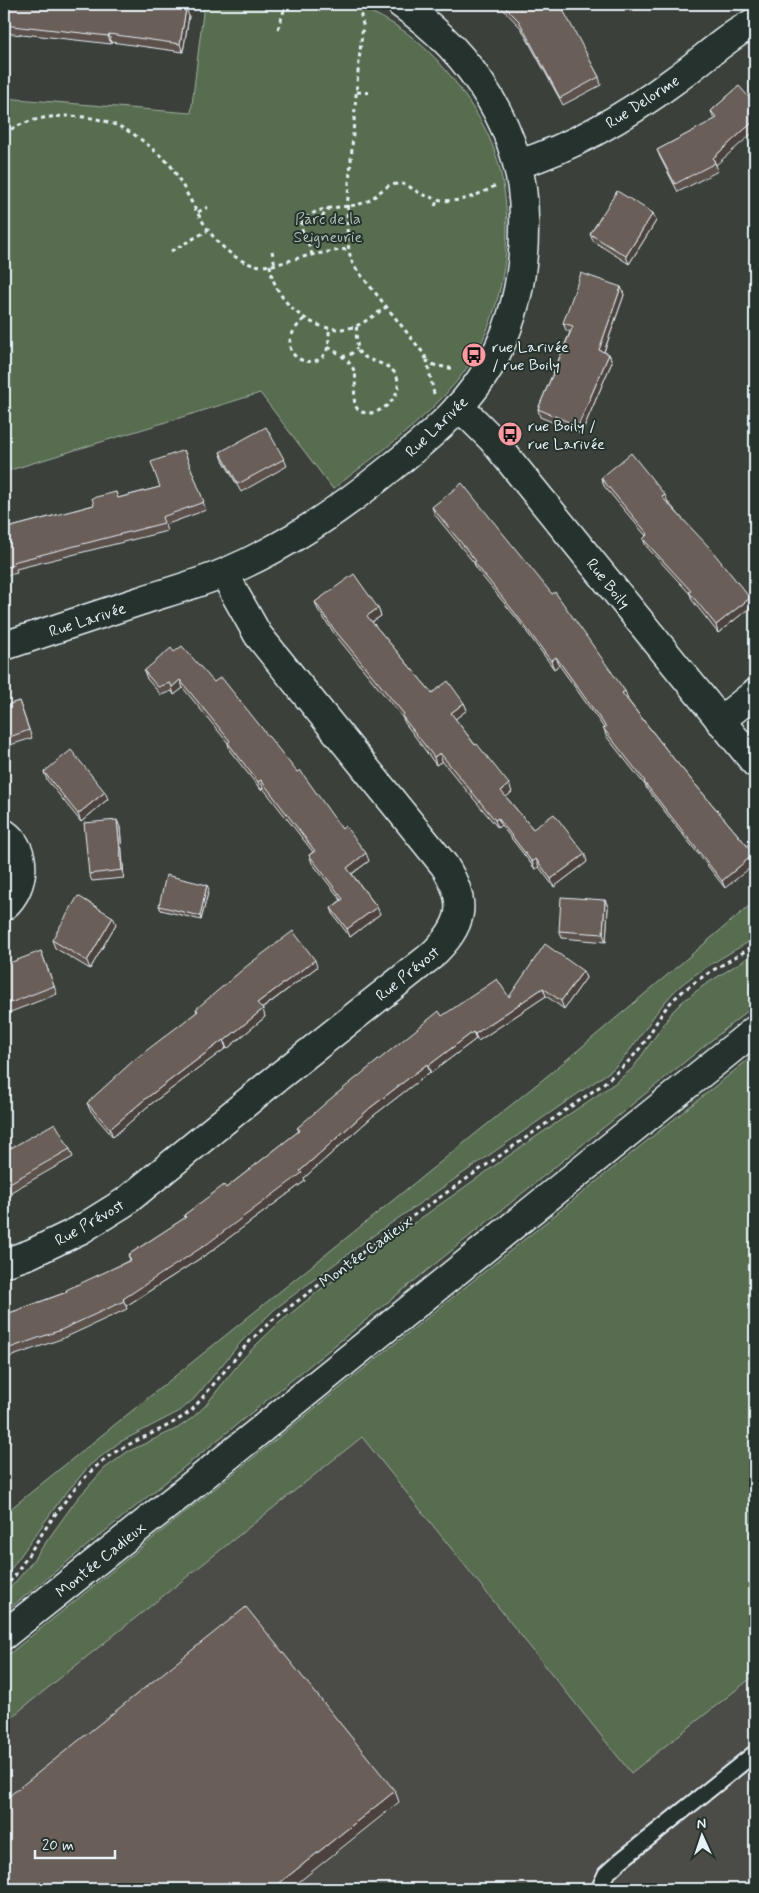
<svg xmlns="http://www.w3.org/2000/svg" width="759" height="1893" viewBox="0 0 759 1893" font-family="Mynerve,sans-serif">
  <rect width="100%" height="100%" fill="#3b403a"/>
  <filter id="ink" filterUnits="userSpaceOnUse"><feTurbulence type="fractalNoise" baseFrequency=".02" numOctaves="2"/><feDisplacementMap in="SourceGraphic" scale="10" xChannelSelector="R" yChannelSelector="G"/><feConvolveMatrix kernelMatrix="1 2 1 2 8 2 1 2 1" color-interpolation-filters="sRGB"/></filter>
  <g filter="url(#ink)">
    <!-- built -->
    <path fill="#4c4c47" d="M362,1437L631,1773L755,1675V1889H4V1723Z"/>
    <!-- green -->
    <g fill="#596d50" stroke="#a0afa4">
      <path d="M204,4C240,4 276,4 312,4C325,4 342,1 354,4C361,6 369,11 375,14C412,32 440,59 463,93C470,104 479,116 485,129C523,202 510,317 457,381C423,423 376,455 333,489L260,393L4,472V98L191,113Z"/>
      <path d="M755,901V938C731,953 690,974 672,994C649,1018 636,1048 612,1070L364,1242L275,1309L241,1342L194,1399L180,1411L120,1442L90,1465L61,1499L4,1579V1514L552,1072Z"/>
      <path d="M755,953V1005L4,1613V1595L28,1567L77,1499L104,1469L127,1452L178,1428L192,1418L205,1406L240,1362L257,1344L279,1323L321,1289L521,1147L615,1083L633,1068L673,1011L682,1002L703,986Z"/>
      <path d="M755,1054V1675L631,1773L362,1437L4,1723V1658Z"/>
    </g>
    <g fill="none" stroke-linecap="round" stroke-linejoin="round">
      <defs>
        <path id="lane" d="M599,1889L606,1874L620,1861L755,1753"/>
        <g id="street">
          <path d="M519,164C576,146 628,115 675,80C702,61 726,37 755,22"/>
          <path d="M458,408L472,419L492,439L755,763"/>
          <path d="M4,646C49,631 95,616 140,601C168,592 197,584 224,573C286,547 339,510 391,468C432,435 474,400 497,352C518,310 525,264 524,218C524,131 471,52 401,4"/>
          <path d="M720,721L755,693"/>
          <path d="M4,833C29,850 25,888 4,906"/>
          <path d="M4,1263L30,1254L80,1230L125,1202L268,1085L431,956C463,925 469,904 444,865L258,635L235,594L225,573"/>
        </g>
        <path id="secondary" d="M4,1635L180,1495L755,1030"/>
      </defs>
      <!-- lane casing -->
      <use href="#lane" stroke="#e8f1f8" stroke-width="19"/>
      <!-- street casing -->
      <use href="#street" stroke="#e8f1f8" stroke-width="31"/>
      <!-- secondary casing -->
      <use href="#secondary" stroke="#e8f1f8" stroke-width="31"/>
      <!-- path -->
      <g stroke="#e8f1f8" stroke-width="3" stroke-dasharray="4 4" stroke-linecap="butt">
        <path d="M359,6L363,25C358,66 355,107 352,148C350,177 341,242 354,266L424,354L427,361"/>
        <path d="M278,29L286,4"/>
        <path d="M357,92L371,93"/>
        <path d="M4,133C29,118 55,114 84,117C113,120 136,133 157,153C162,157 167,161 171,166C194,201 206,245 247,263C268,271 287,260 307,256C320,253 334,251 348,249"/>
        <path d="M435,206L438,199"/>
        <path d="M198,212L208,207"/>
        <path d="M322,217L328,209"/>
        <path d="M171,251L207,231"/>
        <path d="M272,251L275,265"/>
        <path d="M312,255C310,244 303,236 301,225C317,200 346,212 368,201C379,195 383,185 397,184C407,183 410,188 418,192C448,207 467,201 495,186"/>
        <path d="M270,265C271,272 272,278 275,284C287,312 321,336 353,327C365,323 376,314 386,307"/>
        <path d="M304,319C268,352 310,373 324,355C330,348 329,336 329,328"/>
        <path d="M328,347C339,353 351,361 355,373C358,385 348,407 362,412C381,419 409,391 394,372C385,361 367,363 358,351L356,333L357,325"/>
        <path d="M342,357L351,354L357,348"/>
        <path d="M434,394L427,361L434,365L454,369"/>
        <path d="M4,1588L14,1577C39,1539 69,1487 105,1459C132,1439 166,1431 192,1410L248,1343L271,1321L384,1236L599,1087C615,1074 631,1061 643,1044C653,1030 660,1013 673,1000C696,978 728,962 755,945"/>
      </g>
      <!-- lane -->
      <use href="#lane" stroke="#26332d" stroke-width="15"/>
      <!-- street -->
      <use href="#street" stroke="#26332d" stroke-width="28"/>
      <!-- secondary -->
      <use href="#secondary" stroke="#26332d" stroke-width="28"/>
    </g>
    <!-- wall -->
    <g fill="#5c514c" stroke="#e8f1f8">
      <path d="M4,4L189,16L183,52L111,42V44L32,35L31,36L4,33Z"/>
      <path d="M498,4H558L599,77L601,85L563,105L521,28Z"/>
      <path d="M650,4H673L663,10L659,4L652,8Z"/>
      <path d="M739,86L716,165L718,171L678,192L660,157L657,150L714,120L711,111Z"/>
      <path d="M656,221L629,264L593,241L590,234Z"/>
      <path d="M621,287L624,295L604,352L609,354L612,362L581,434L540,417L538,409L570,332L566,330L563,323Z"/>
      <path d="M184,450L206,510L165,525L167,531L16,569L17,573L4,576V529L94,505L116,492L118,498L160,487Z"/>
      <path d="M220,452L284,459L287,466L241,492L223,460Z"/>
      <path d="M601,478L668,502L750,598L752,606L718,633L692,600L690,594L646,546L643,539L646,536L604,486Z"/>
      <path d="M432,507L628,699H627L673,758L754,854L725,888L647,789L645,785L606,736L604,728L559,665L554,669L518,620L477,570L474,563L435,515Z"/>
      <path d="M315,602L378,608L381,616L372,622L432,693L464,703L467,710L455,719L512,792L506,797L533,829L587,862L554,887L539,867L535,869L501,825L498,828L442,761L436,765L405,723L402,717L336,636L318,610Z"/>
      <path d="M174,652L342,829L369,861L352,874L377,907L380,914L350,937L334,916L331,908L341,900L312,863L309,855L313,852L263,788L261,790L230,751L228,743L183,688L174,695L172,691L161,695L147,679L144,671Z"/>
      <path d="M19,701L32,738L4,747V706Z"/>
      <path d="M44,772L108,799L81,822L47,780Z"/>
      <path d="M120,827L124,878L92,881L89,874Z"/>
      <path d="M209,889L201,920L161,910L159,906Z"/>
      <path d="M605,900L608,907L606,942L562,938L559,931Z"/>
      <path d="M116,924L90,969L55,948L52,940Z"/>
      <path d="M41,951L57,994L8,1013L4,1003Z"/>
      <path d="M317,967L262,1009L265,1017L227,1049L226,1048L147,1107L113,1137L90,1110L87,1103L197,1012L196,1009Z"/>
      <path d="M583,971L586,978L564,1009L546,996L478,1041L476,1039L431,1073L430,1072L373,1116L304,1178L305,1181L210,1252L126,1306L127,1309L64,1338L4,1359V1315L67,1292L130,1260L128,1255L185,1218L184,1215L226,1188L299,1131L297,1128L442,1016L509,997Z"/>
      <path d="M70,1149L73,1157L11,1192L12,1195L4,1198V1150Z"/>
      <path d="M4,1371L7,1379L4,1380Z"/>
    </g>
    <!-- shaded-wall -->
    <g fill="#4b423e" stroke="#e8f1f8">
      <path d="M186,9L189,16L183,52L180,44Z"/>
      <path d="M109,34L111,42V44L108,36Z"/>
      <path d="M755,120V131L716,165L713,158Z"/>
      <path d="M653,213L656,221L629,264L626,256Z"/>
      <path d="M621,287L624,295L602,357L599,350Z"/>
      <path d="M609,354L612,362L581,434L578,426Z"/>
      <path d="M665,495L668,502L665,505L662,497Z"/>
      <path d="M750,598L752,606L718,633L716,625Z"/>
      <path d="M378,608L381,616L370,623L367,616Z"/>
      <path d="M556,657L559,665L554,669L551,661Z"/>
      <path d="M180,680L183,688L174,695L172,687Z"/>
      <path d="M625,691L628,699L625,701L622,693Z"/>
      <path d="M464,703L467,710L454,720L451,713Z"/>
      <path d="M440,753L442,761L436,765L434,757Z"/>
      <path d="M261,780L263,788L261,790L258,782Z"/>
      <path d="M509,784L512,792L504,799L501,791Z"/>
      <path d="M105,792L108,799L81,822L78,814Z"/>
      <path d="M498,818L501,825L498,828L495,820Z"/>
      <path d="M117,820L120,827L124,878L122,870Z"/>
      <path d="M366,853L369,861L350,875L347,868Z"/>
      <path d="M585,854L587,862L554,887L551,879Z"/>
      <path d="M754,854L755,864L725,888L722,881Z"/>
      <path d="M536,859L539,867L535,869L532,862Z"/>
      <path d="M207,885L209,889L201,920L200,916Z"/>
      <path d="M605,900L608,907L606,942L603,934Z"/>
      <path d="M377,907L380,914L350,937L347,929Z"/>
      <path d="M113,917L116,924L90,969L87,961Z"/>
      <path d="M315,960L317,967L260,1010L257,1003Z"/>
      <path d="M583,971L586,978L564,1009L561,1001Z"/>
      <path d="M543,988L546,996L478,1041L475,1034Z"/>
      <path d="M263,1009L265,1017L227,1049L224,1041Z"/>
      <path d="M473,1032L476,1039L431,1073L428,1066Z"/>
      <path d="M223,1040L226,1048L147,1107L113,1137L110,1129L144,1100Z"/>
      <path d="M427,1064L430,1072L373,1116L304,1178L305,1181L210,1252L126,1306L123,1299L300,1171L370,1108Z"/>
      <path d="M395,1791L399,1802L290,1889H272Z"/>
    </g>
    <!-- building -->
    <g fill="#6b5e58" stroke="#e8f1f8">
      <path d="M4,4H154L186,9L180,44L109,34L108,36L29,27V28L4,25Z"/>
      <path d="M502,4H558L561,6L599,77L560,98L519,21Z"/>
      <path d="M739,86L755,104V120L713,158L715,163L675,184L657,150L717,118L711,111Z"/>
      <path d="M617,191L653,213L626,256L590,234Z"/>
      <path d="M581,273L621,287L599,350L609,354L578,426L538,409L573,326L563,323Z"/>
      <path d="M266,427L284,459L238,484L220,452Z"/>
      <path d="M184,450L204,502L162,517L164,523L13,562L14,565L4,568V529L94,505L92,498L116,492L118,498L160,487L151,462Z"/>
      <path d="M631,453L665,495L662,497L709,547L750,598L716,625L689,592L691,591L643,539L648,534L601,478Z"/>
      <path d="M462,483L552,594L555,592L625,691L622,693L673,758L754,854L722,881L644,782L645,781L603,728L606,727L556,657L551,661L515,613L474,562L476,561L432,507Z"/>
      <path d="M354,574L378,608L367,616L432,693L448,681L464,703L451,713L475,745L477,744L509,784L501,791L533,829L554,814L585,854L551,879L536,859L532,862L498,818L495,820L440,753L434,757L402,716L404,714L333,628L315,602Z"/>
      <path d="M182,646L214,682L221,677L297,772L300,770L342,829L345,826L366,853L347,868L377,907L347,929L331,908L343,899L309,855L315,851L261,780L258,782L228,743L230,741L180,680L172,687L170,683L158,687L144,671L171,648L174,652Z"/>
      <path d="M19,701L29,730L4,739V706Z"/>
      <path d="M71,750L105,792L78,814L44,772Z"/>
      <path d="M117,820L122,870L89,874L84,823Z"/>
      <path d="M166,875L207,885L200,916L159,906Z"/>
      <path d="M78,896L113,917L87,961L52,940Z"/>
      <path d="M561,897L605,900L603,934L559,931Z"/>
      <path d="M293,931L315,960L257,1003L263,1009L224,1041L223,1040L144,1100L110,1129L87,1103L134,1060L198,1011L196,1009L248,965Z"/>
      <path d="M545,944L583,971L561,1001L543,988L475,1034L473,1032L428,1066L427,1064L370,1108L300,1171L302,1173L207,1244L123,1299L124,1301L61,1330L4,1350V1315L67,1292L66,1290L131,1260L128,1255L186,1217L184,1215L224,1185L226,1188L300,1130L297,1128L329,1100L439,1011L442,1016L497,979L509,997Z"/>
      <path d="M41,951L54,986L5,1005L4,1002V965Z"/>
      <path d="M55,1123L70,1149L8,1184L9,1187L4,1189V1150L11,1148Z"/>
      <path d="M246,1607L395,1791L272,1889H4V1800Z"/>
    </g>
  </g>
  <!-- icons -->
  <defs>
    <symbol id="bus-disc" viewBox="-11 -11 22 22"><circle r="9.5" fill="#ff9aa2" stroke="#26332d"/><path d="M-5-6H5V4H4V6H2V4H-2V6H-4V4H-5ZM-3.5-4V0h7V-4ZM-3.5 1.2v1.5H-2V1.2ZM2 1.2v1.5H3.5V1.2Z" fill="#111"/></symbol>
  </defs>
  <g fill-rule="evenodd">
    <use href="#bus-disc" x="460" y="341" width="28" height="28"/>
    <use href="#bus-disc" x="496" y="420" width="28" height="28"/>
  </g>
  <g text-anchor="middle" stroke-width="4" stroke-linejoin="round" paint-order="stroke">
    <!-- street labels -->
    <g font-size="16" fill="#e8f1f8" stroke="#26332d">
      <text transform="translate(642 101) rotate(-33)" y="6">Rue Delorme</text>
      <text transform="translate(436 426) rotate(-44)" y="6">Rue Larivée</text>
      <text transform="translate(609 583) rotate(51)" y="6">Rue Boily</text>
      <text transform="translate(87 619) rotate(-18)" y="6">Rue Larivée</text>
      <text transform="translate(407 973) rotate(-39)" y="6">Rue Prévost</text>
      <text transform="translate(89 1222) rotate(-30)" y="6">Rue Prévost</text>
      <text transform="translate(365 1251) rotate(-36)" y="6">Montée Cadieux</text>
      <text transform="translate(100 1559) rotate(-39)" y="6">Montée Cadieux</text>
    </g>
    <!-- park labels -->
    <g font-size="16" fill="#afbcb5" stroke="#26332d">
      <text x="328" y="224">Parc de la<tspan x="328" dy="18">Seigneurie</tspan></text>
    </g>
    <!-- poi labels -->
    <g font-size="16" fill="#e8f1f8" stroke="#26332d" text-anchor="start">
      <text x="492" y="352">rue Larivée<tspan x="492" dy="18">/ rue Boily</tspan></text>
      <text x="528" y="431">rue Boily /<tspan x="528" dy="18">rue Larivée</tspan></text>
    </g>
  </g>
  <!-- margin -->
  <rect width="759" height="1893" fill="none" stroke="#26332d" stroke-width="20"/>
  <rect x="10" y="10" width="739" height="1873" fill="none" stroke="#e8f1f8" stroke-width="2" filter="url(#ink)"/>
  <!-- north arrow -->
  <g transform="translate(702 1836) rotate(357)" stroke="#26332d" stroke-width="4" paint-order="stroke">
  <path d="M0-4L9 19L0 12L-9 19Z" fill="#e8f1f8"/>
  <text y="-8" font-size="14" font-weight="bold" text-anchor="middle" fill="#e8f1f8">N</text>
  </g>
  <!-- scale -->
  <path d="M35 1850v8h80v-8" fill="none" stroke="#e8f1f8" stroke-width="2.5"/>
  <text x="42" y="1850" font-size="15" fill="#e8f1f8" stroke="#26332d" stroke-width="4" paint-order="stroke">20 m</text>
</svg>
